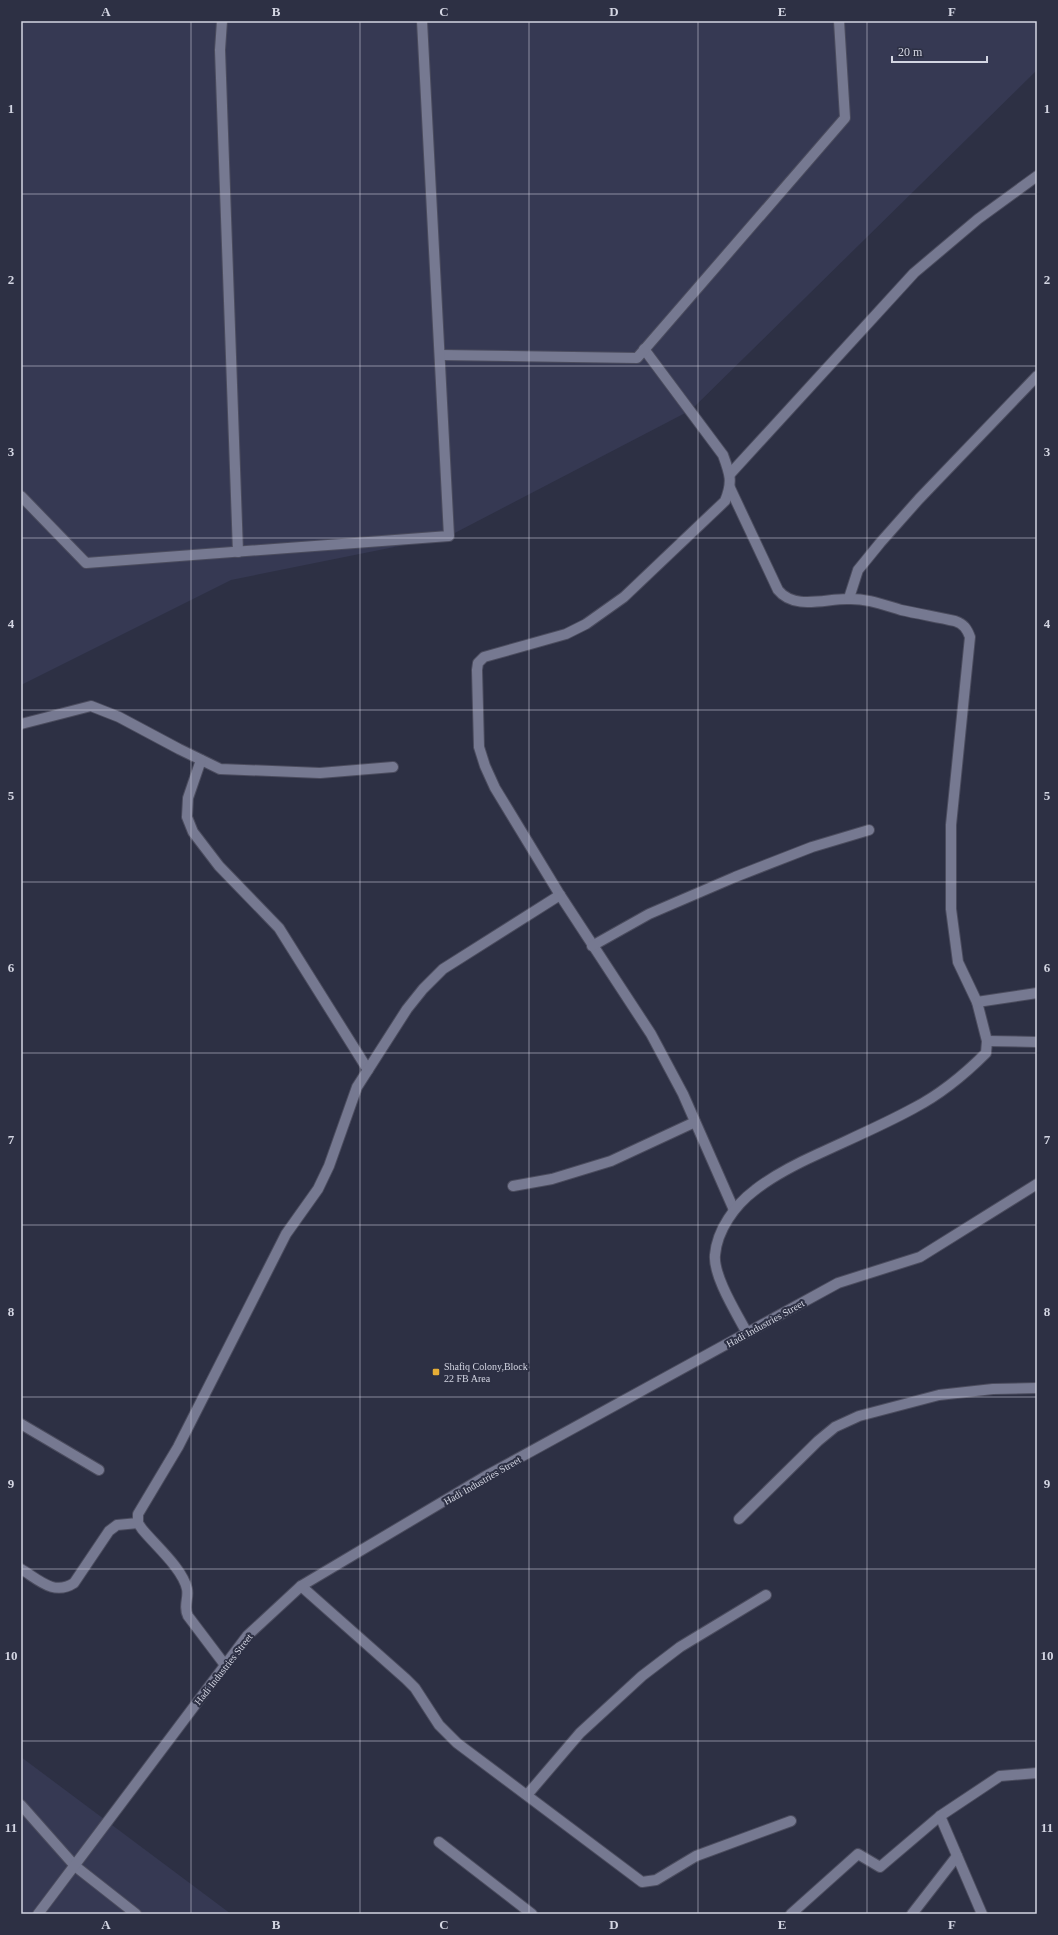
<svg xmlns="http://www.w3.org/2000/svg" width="1058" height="1935" viewBox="0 0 1058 1935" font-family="'Times New Roman',serif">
  <rect width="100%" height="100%" fill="#2d3044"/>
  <!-- built -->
  <g fill="#363953">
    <path d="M21,21H1037V70L691,410L449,536L231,580L21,685Z"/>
    <path d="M21,1757L231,1914H21Z"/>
  </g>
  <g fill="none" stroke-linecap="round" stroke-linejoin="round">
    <defs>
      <g id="street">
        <path d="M222,21L220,50L238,552"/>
        <path d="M644,349L723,455C730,474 733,482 725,501L624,597L586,624L566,634L484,657L478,663L477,670L479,747L485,766L495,788L560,895L651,1034L683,1094L734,1210"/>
        <path d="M440,355L637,358L845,118L839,21"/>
        <path d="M730,474L914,273L978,219L1037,176"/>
        <path d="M730,488L778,590C794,610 824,599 847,599C866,598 884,605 901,610C919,614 937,617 955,621C964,624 967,629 970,637L951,825V909L958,962L977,1002L987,1041L986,1053C965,1074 941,1094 914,1108C883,1125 850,1139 818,1154C796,1164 774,1175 755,1190C735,1205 717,1230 715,1255C713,1276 737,1314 747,1333"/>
        <path d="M21,496L86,563L449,536L422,21"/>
        <path d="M849,598L858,570L880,543L919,499L1037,376"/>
        <path d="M21,724L91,706L119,717L179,749L220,769L320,773L393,767"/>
        <path d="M201,760L188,798L187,817L193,832L219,866L279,928L368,1070"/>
        <path d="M592,946L649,914L735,877L812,847L869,830"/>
        <path d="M977,1002L1037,993"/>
        <path d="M987,1041L1037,1042"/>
        <path d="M513,1186L552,1179L611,1161L695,1122"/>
        <path d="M21,1424L99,1470"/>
        <path d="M739,1519L818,1441L835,1427L859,1416L939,1395L993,1389L1037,1388"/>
        <path d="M21,1569C39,1580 54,1596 74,1583L109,1531L117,1525L138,1523"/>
        <path d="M301,1586L406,1679L415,1688L439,1725L457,1743L642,1882L656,1880L696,1856L791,1821"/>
        <path d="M225,1665L188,1616C183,1607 189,1598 187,1589C183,1569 155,1545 142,1529L138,1523V1514L178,1447L286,1234L318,1189L329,1166L357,1087L407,1009L423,989L443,969L560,895"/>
        <path d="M527,1795L580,1733L642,1676L680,1647L766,1595"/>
        <path d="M21,1805L75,1866L136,1914"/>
        <path d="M940,1816L982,1914"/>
        <path d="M439,1842L532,1914"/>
        <path d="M38,1914L247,1636L301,1586L486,1476L838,1283L920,1257L1037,1184"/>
        <path d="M791,1914L858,1854L880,1867L940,1816L1000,1776L1037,1773"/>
        <path d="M912,1914L957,1856"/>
      </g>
    </defs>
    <!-- street casing -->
    <use href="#street" stroke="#4b4c5e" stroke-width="12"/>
    <!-- street -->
    <use href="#street" stroke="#767991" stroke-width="10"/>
  </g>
  <!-- grid -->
  <path fill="none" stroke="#d3d5e2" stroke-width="1" stroke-opacity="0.55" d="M191,21V1914M360,21V1914M529,21V1914M698,21V1914M867,21V1914M21,194H1037M21,366H1037M21,538H1037M21,710H1037M21,882H1037M21,1053H1037M21,1225H1037M21,1397H1037M21,1569H1037M21,1741H1037"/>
  <!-- markers -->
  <rect fill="#e6ad36" stroke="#2d3044" stroke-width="1.5" x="432" y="1368" width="8" height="8" rx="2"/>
  <g text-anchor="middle" stroke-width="4" stroke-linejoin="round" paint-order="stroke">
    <!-- street labels -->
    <g font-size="10" fill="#d3d5e2" stroke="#2d3044">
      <text transform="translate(765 1323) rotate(-29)" y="4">Hadi Industries Street</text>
      <text transform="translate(482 1480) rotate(-30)" y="4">Hadi Industries Street</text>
      <text transform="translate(223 1669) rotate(-52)" y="4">Hadi Industries Street</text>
    </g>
    <!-- poi labels -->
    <g font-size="10" fill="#d3d5e2" stroke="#2d3044" text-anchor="start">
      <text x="444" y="1370">Shafiq Colony,Block<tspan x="444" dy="12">22 FB Area</tspan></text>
    </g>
  </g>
  <!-- border -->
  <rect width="1058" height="1935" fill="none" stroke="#2d3044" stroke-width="44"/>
  <!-- scale -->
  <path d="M892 56v6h95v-6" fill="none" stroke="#d3d5e2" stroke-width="2"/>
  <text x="898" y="56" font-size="12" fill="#d3d5e2" stroke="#2d3044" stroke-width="3" paint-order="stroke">20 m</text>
  <rect x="22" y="22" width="1014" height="1891" fill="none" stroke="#d3d5e2" stroke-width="1.5"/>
  <g font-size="13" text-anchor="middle" font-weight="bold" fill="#d3d5e2">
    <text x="106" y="16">A</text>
    <text x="276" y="16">B</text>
    <text x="444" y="16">C</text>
    <text x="614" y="16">D</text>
    <text x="782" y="16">E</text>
    <text x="952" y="16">F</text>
    <text x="11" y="113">1</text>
    <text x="1047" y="113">1</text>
    <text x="11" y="284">2</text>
    <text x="1047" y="284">2</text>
    <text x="11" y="456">3</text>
    <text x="1047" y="456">3</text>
    <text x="11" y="628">4</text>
    <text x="1047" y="628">4</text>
    <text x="11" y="800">5</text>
    <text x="1047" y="800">5</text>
    <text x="11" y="972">6</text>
    <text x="1047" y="972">6</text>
    <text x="11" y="1144">7</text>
    <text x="1047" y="1144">7</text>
    <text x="11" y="1316">8</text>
    <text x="1047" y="1316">8</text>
    <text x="11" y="1488">9</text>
    <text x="1047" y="1488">9</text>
    <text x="11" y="1660">10</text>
    <text x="1047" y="1660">10</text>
    <text x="11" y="1832">11</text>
    <text x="1047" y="1832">11</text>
    <text x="106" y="1929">A</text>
    <text x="276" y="1929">B</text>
    <text x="444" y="1929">C</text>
    <text x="614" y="1929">D</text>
    <text x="782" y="1929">E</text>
    <text x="952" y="1929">F</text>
  </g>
</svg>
